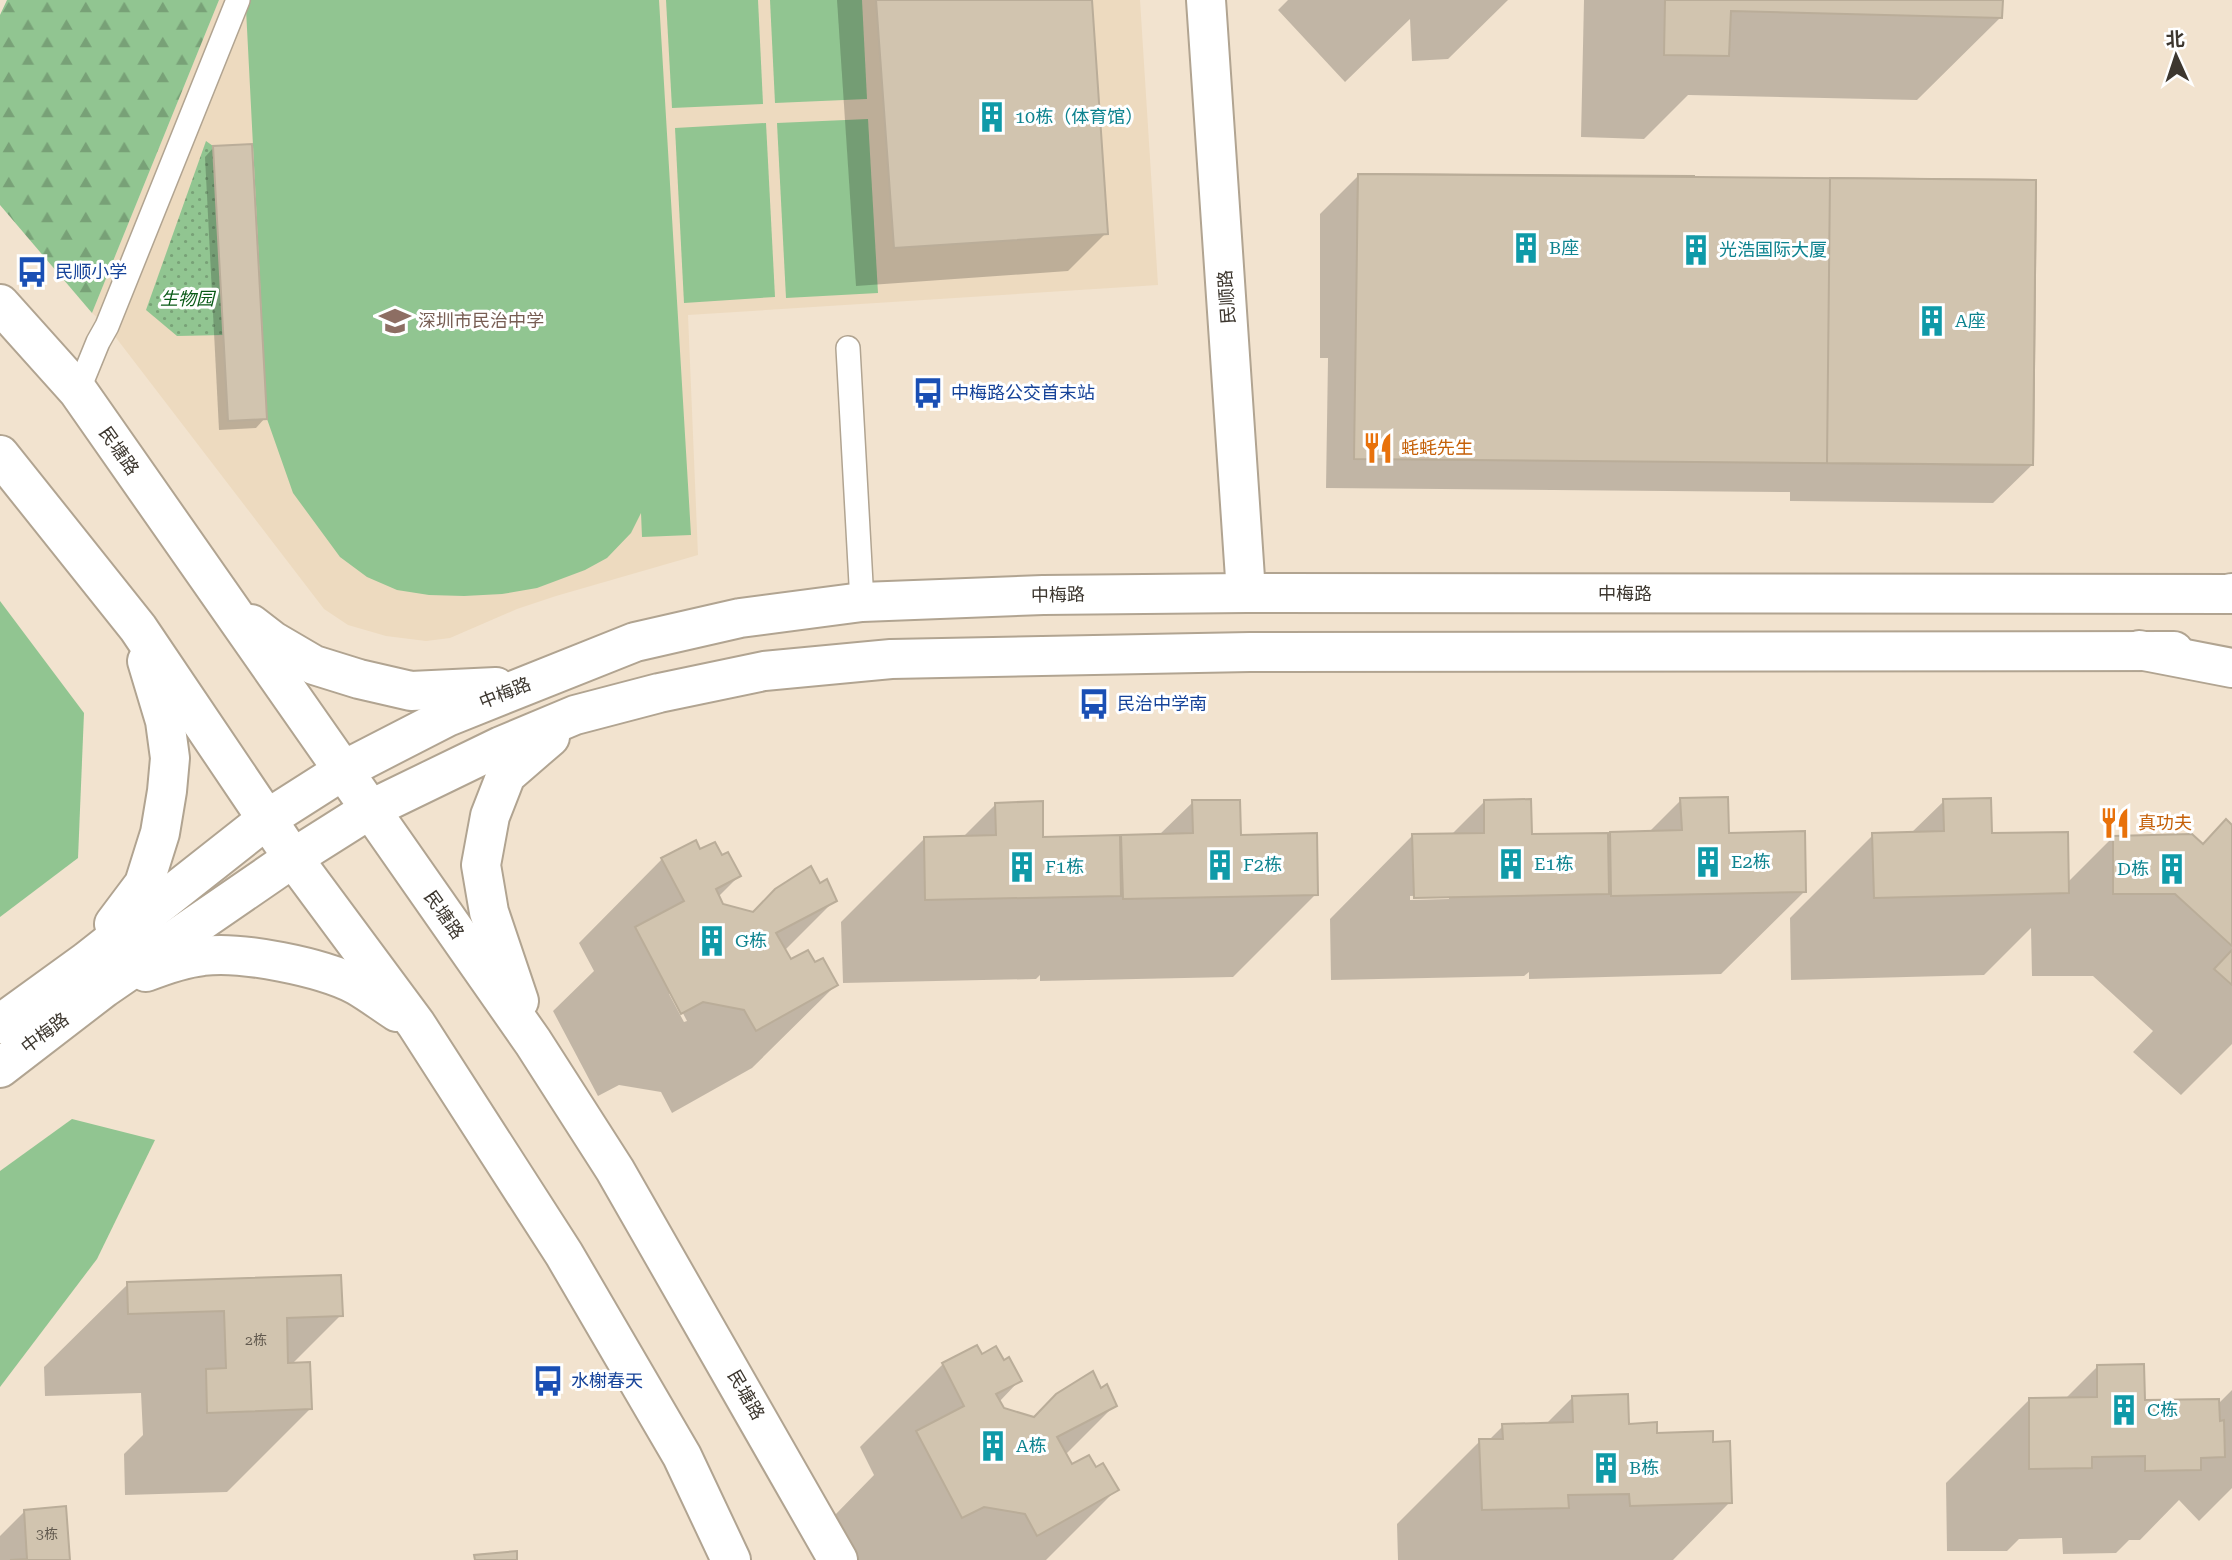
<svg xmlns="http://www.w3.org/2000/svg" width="2232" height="1560" viewBox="0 0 2232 1560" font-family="'Roboto Serif','Noto Sans SC',serif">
  <defs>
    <pattern id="forest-firs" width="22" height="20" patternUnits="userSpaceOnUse" patternTransform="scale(1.75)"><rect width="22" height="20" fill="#91c591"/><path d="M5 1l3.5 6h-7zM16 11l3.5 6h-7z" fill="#78a177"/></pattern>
    <pattern id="garden-dots" width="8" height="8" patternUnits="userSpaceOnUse" patternTransform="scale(1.75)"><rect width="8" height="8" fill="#91c591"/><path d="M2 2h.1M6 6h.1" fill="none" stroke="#78a177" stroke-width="1.8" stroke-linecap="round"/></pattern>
  </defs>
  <rect width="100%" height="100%" fill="#f2e3cf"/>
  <!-- built -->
  <path fill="#eddabf" d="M219,0H1140L1158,285L688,315L698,555L556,596L517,609L450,638L426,641L386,636L348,625L324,609L107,326L92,313Z"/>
  <!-- green -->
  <g fill="#91c591">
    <path d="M248,0H659L691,535L642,537L641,513L631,533L607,558L585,570L537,588L502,594L464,596L429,595L397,590L367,577L340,557L293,493L267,419L246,9Z"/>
    <path d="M666,0H758L763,104L672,108Z"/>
    <path d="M770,0H862L867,99L775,103Z"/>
    <path d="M868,119L878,293L786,298L777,123Z"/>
    <path d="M766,123L775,297L684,303L675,128Z"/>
    <path d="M0,601L84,713L78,858L0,917Z"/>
    <path d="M72,1119L155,1140L97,1259L0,1387V1171Z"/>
  </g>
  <!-- forest -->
  <path fill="url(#forest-firs)" d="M7,0H219L92,313L0,205V15Z"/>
  <!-- garden -->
  <path fill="url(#garden-dots)" d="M206,141L213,146L224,335L177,336L146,310Z"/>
  <!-- shadow -->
  <g fill="#0003" fill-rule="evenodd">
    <path d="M837,0H1091L1106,233L1068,271L856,286Z"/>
    <path d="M1288,0H1508L1448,59L1412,61L1410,19L1345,82L1278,10Z"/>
    <path d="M1584,0H2001V17L1917,100L1688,95L1644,139L1581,137Z"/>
    <path d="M214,147L265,418L256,428L219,430L205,157Z"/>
    <path d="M1358,176L2032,465L1993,503L1790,501V492L1326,488L1328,358H1320V214Z"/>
    <path d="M1681,800L1805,891L1721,974L1529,979V972L1524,976L1331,980L1330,919L1413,835H1451L1484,802L1530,836L1606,838L1611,834L1648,833ZM1449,895V899L1410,900V896Z"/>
    <path d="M1944,801L1990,835L2067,883L2113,837L2202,846L2232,827V1044L2181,1095L2133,1052L2153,1031L2093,976H2032L2031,928L1984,975L1791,980L1790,918L1873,835L1910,834Z"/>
    <path d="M1193,802L1316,894L1233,977L1040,981V975L1036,979L843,983L841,922L925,838H962L996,804L1042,838L1118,841L1122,836L1159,835Z"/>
    <path d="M700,852L721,858L739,876L718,897L722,905L753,914L819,885L834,901L784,951L790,961L815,964L836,985L752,1068L672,1113L661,1092L619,1085L598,1096L553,1011L594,971L579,943L662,859ZM672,992L687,1021L684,1022L669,994Z"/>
    <path d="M128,1284L341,1315L291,1365L310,1409L227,1492L125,1495L124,1454L143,1435L141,1393L45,1396L44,1367Z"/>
    <path d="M981,1356L1019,1381L999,1402L1003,1409L1034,1419L1100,1390L1115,1405L1065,1455L1071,1466L1116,1490L1046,1560H857L834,1516L874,1475L860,1447L943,1364Z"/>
    <path d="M2098,1366L2143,1402L2218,1404L2232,1390V1488L2199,1521L2179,1500L2140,1540H2129L2116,1553L2063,1554L2062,1538L2019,1539L2007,1551H1947L1946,1483L2029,1400L2065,1399Z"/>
    <path d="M1573,1397L1627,1426L1655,1435L1711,1444L1730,1502L1673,1560H1398L1397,1524L1480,1441H1488L1503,1426L1545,1425Z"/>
    <path d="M24,1512L69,1560H0V1536Z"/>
  </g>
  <!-- building -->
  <g fill="#d1c4af" stroke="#baad99" stroke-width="2">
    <path d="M876,0H1092L1108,234L894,248Z"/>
    <path d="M1665,0H2003L2002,18L1731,11L1729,56L1664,55Z"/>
    <path d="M252,144L267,419L228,421L213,146Z"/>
    <path d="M1358,174L1694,176V322L1357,320Z"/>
    <path d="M1358,174L2036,180L2033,465L1354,459Z"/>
    <path d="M1830,178L2036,180L2033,465L1827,463Z"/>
    <path d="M1728,797L1729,833L1805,831L1806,892L1611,896L1610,832L1682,830L1680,798Z"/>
    <path d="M1991,798L1992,833L2068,832L2069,893L1874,898L1872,833L1944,831L1943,799Z"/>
    <path d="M1531,799L1532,834L1608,833L1609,894L1414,898L1412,834L1484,833V800Z"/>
    <path d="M1192,800H1240L1241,835L1317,833L1318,895L1123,899L1121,835L1193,833Z"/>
    <path d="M1043,801V837L1120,835L1121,896L925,900L924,837L996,835L995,803Z"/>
    <path d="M2226,819L2232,825V946L2175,894H2113V836L2192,834L2203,844Z"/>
    <path d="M696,840L700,849L715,842L722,855L728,852L741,876L716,889L723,904L753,912L775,889L811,866L820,883L827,879L837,901L776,933L791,959L808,950L815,962L823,958L838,985L756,1031L744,1010L703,1002L681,1014L635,927L684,901L661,858Z"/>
    <path d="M2232,950V985L2214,969Z"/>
    <path d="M341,1275L343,1316L287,1318L288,1363L310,1362L312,1409L207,1413L206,1369L226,1368L224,1311L128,1314L127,1282Z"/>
    <path d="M977,1345L982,1354L996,1346L1004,1360L1009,1357L1022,1381L996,1394L1004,1408L1034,1417L1056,1394L1093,1371L1101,1388L1107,1384L1117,1406L1057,1437L1072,1464L1089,1455L1096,1467L1103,1463L1119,1490L1037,1536L1025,1514L984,1507L962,1518L916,1431L964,1406L942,1363Z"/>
    <path d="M2144,1364L2145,1400L2219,1399L2220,1421L2224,1420L2225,1457L2201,1458V1470L2145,1471V1456L2092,1457V1468L2029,1469V1398L2097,1397V1365Z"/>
    <path d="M1628,1394L1629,1424L1657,1422V1433L1713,1431V1442L1730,1441L1732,1503L1630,1506L1629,1494L1568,1495L1569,1508L1482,1510L1479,1439H1503L1502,1424L1573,1422L1572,1396Z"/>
    <path d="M66,1506L70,1560H10L27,1559L24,1510Z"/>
    <path d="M517,1551V1560H475L474,1555Z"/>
  </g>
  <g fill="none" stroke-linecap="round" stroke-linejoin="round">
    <defs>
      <g id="service">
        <path d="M848,348L862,602"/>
        <path d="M78,391L98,342L107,326L238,0"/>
      </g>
      <path id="tertiary" d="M1206,0L1246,593"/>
      <g id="secondary">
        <path d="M0,304L78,391L533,1042L615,1170L838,1560"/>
        <path d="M0,455L138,628L293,858L416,1024L564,1254L682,1456L731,1560"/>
        <path d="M251,624L273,641L314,665L359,679L411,691L496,687"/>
        <path d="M114,924L144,884L160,833L167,791L170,758L165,721L147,661"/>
        <path d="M146,972C164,965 183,958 203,956C242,951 321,967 356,985C370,993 383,1003 397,1012"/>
        <path d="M519,1001L489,912L481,865L490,816L506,775L550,737"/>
        <path d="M0,1024L87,961L267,819L344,770L447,717L635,642L740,618L862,602L1043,595L1246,593L2232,594"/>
        <path d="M0,1068L104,988L293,858L369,810L501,746L575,715L659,693L764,671L891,659L1250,652L2174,651"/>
      </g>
      <g id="primary">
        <path d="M2227,594L2232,593"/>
        <path d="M2139,650L2232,668"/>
      </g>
    </defs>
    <!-- service casing -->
    <use href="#service" stroke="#b1a491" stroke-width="26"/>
    <!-- tertiary casing -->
    <use href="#tertiary" stroke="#b1a491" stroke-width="42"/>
    <!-- secondary casing -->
    <use href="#secondary" stroke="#b1a491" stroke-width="42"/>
    <!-- primary casing -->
    <use href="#primary" stroke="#b1a491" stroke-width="42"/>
    <!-- service -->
    <use href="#service" stroke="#fff" stroke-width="23"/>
    <!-- tertiary -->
    <use href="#tertiary" stroke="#fff" stroke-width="38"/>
    <!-- secondary -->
    <use href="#secondary" stroke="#fff" stroke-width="38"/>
    <!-- primary -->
    <use href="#primary" stroke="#fff" stroke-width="38"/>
  </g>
  <!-- icons -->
  <defs>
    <symbol id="building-bare" viewBox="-9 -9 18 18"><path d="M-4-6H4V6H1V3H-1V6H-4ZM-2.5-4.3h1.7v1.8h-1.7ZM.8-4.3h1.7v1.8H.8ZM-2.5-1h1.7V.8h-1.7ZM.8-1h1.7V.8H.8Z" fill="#0f9aa8" stroke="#fff" stroke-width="2.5" paint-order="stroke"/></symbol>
    <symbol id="bus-bare" viewBox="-9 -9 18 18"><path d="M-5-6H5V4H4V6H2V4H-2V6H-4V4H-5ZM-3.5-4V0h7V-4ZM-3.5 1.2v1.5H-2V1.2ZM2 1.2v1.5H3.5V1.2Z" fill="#1a4fb4" stroke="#fff" stroke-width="2.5" paint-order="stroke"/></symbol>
    <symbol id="school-bare" viewBox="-9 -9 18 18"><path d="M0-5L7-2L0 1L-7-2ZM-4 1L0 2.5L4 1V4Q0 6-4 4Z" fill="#8d6e63" stroke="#fff" stroke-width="2.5" paint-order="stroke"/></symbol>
    <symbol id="restaurant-bare" viewBox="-9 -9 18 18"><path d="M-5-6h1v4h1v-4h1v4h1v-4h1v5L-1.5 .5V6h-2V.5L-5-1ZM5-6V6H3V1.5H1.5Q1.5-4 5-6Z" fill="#e8710a" stroke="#fff" stroke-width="2.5" paint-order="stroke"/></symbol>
  </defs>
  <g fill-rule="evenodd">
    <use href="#building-bare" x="970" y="95" width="44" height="44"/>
    <use href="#building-bare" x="1504" y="226" width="44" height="44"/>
    <use href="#building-bare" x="1674" y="228" width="44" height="44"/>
    <use href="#bus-bare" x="10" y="250" width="44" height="44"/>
    <use href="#school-bare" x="373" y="299" width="44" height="44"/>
    <use href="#building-bare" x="1910" y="299" width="44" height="44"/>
    <use href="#bus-bare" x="906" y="371" width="44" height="44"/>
    <use href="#restaurant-bare" x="1356" y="426" width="44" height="44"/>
    <use href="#bus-bare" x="1072" y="682" width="44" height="44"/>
    <use href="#restaurant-bare" x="2093" y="801" width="44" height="44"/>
    <use href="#building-bare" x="1686" y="840" width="44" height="44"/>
    <use href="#building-bare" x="1489" y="842" width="44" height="44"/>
    <use href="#building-bare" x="1198" y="843" width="44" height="44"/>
    <use href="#building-bare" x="1000" y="845" width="44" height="44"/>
    <use href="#building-bare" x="2150" y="847" width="44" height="44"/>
    <use href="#building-bare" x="690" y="919" width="44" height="44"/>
    <use href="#bus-bare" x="526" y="1359" width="44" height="44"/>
    <use href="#building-bare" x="2102" y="1388" width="44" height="44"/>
    <use href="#building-bare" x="971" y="1424" width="44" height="44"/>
    <use href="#building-bare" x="1584" y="1446" width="44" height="44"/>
  </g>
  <g text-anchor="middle" stroke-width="6" stroke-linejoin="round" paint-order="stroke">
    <!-- number labels -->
    <g font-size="14" fill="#625a4f">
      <text x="256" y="1345">2栋</text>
      <text x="47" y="1539">3栋</text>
    </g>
    <!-- culture labels -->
    <g font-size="18" fill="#0d838f" stroke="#fff" text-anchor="start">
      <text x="1015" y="123">10栋（体育馆）</text>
      <text x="1549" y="254">B座</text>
      <text x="1719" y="256">光浩国际大厦</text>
      <text x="1955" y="327">A座</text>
      <text x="1731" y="868">E2栋</text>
      <text x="1534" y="870">E1栋</text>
      <text x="1243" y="871">F2栋</text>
      <text x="1045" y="873">F1栋</text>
      <text x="2149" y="875" text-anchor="end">D栋</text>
      <text x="735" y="947">G栋</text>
      <text x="2147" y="1416">C栋</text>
      <text x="1016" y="1452">A栋</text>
      <text x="1629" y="1474">B栋</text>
    </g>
    <!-- transit labels -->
    <g font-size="18" fill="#164399" stroke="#fff" text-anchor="start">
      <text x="55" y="278">民顺小学</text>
      <text x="951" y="399">中梅路公交首末站</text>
      <text x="1117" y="710">民治中学南</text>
      <text x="571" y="1387">水榭春天</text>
    </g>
    <!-- street labels -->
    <g font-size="18" fill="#3d372f" stroke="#fff">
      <text transform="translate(1227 297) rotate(-94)" y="6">民顺路</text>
      <text transform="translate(119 451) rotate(55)" y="6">民塘路</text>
      <text x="1625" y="600">中梅路</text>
      <text transform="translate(1058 595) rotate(-1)" y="6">中梅路</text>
      <text transform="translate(505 693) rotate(-22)" y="6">中梅路</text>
      <text transform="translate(444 915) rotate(55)" y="6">民塘路</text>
      <text transform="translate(45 1033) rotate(-37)" y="6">中梅路</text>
      <text transform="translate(746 1395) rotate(60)" y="6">民塘路</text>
    </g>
    <!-- park labels -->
    <g font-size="18" font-style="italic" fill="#095a16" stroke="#fff">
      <text x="187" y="305">生物园</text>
    </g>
    <!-- education labels -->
    <g font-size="18" fill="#785e54" stroke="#fff" text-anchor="start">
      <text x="418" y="327">深圳市民治中学</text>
    </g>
    <!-- food labels -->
    <g font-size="18" fill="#c56008" stroke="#fff" text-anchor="start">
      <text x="1401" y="454">蚝蚝先生</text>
      <text x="2138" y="829">真功夫</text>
    </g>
  </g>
  <!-- north arrow -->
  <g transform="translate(2176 56) rotate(357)" stroke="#ffffff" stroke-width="5" paint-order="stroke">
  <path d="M0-5L12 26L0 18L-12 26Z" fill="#3d372f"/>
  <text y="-10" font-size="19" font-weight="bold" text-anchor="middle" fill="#3d372f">北</text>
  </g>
</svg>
